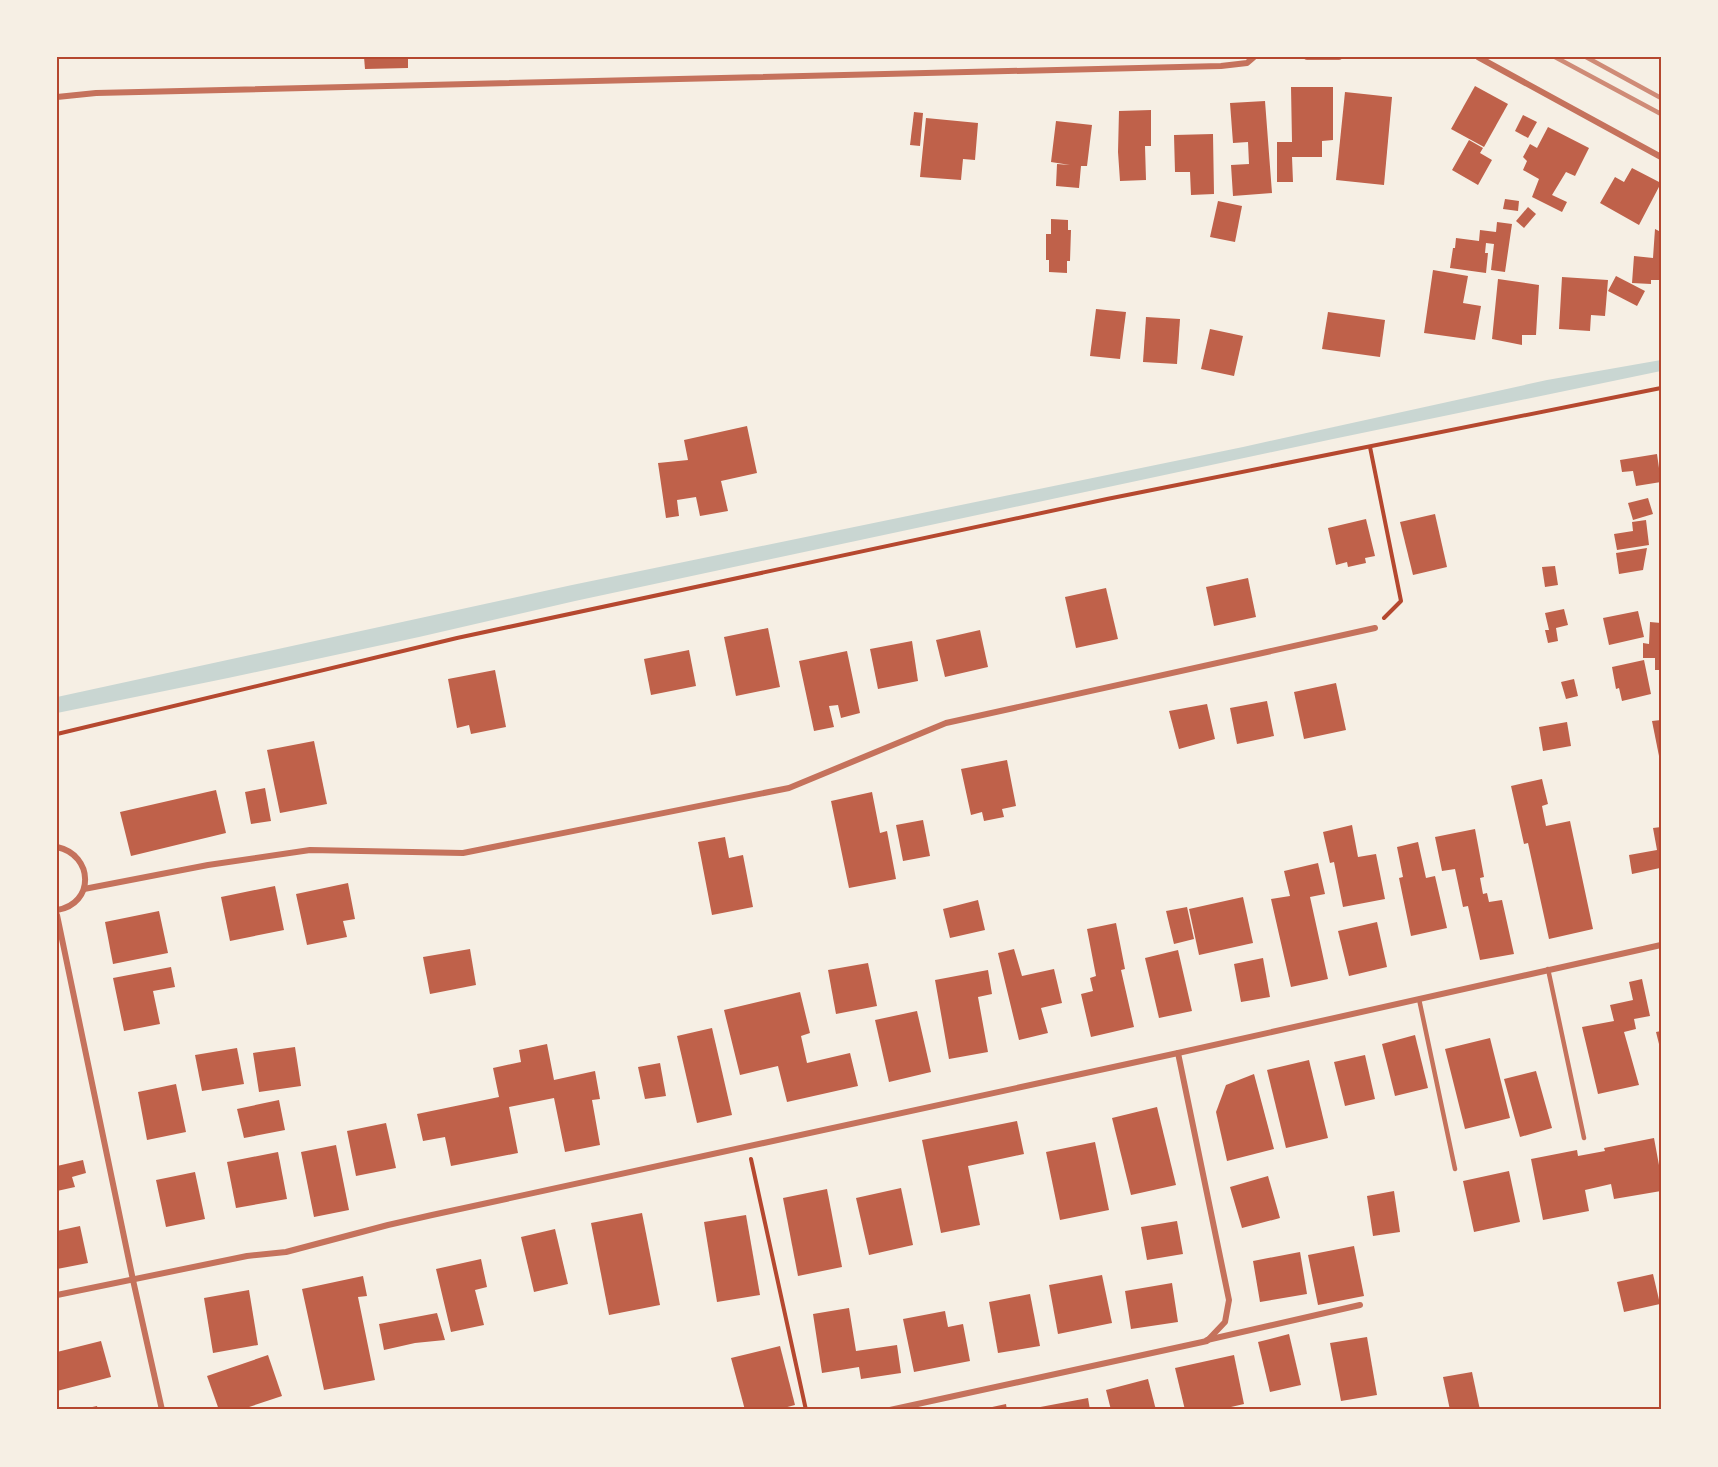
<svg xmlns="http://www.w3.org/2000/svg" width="1718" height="1467" viewBox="0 0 1718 1467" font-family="'Libre Baskerville',serif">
  <rect width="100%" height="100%" fill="#f6efe4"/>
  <!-- water -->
  <path fill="#c9d6d2" d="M1661,360V371L1333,439L575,601L419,637L228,678L57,713V697L572,585L1243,447L1547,380Z"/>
  <!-- building -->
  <g fill="#bf614a">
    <path d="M364,57H408V68L365,69Z"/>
    <path d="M1475,86L1508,104L1484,147L1451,129Z"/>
    <path d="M1291,87H1333V140L1322,141V157H1292L1293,182H1277V142H1292Z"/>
    <path d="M1345,92L1392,97L1384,185L1336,180Z"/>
    <path d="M1265,101L1272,193L1233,196L1231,165L1249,164L1248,142L1233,143L1230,103Z"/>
    <path d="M1151,110V146H1145L1146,180L1120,181L1118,152L1119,111Z"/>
    <path d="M914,112L923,113L920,146L910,145Z"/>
    <path d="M1523,115L1537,122L1528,138L1515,131Z"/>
    <path d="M926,118L978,123L975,160L963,159L961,180L920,177Z"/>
    <path d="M1056,121L1092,125L1087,166H1081L1079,188L1056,186L1057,164L1070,165L1051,162Z"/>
    <path d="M1548,127L1589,148L1575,176L1566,172L1552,195L1567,202L1562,212L1532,197L1539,179L1523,170L1527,161L1523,157L1530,144L1537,148Z"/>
    <path d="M1213,134L1214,194L1191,195L1190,172H1175L1174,135Z"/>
    <path d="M1469,140L1483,148L1480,153L1492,160L1478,185L1452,170Z"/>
    <path d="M1632,168L1661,183L1639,225L1600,203L1615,177L1624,182Z"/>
    <path d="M1505,199L1519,201L1518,211L1503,209Z"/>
    <path d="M1218,201L1242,206L1235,242L1210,237Z"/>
    <path d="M1528,207L1536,214L1524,228L1516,221Z"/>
    <path d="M1051,219L1068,220V230H1071L1070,261H1067V273L1049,272V260H1046V234H1051Z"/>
    <path d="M1497,222L1512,224L1505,272L1491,270L1494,244L1486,243L1485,253H1488L1486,273L1450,268L1453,248H1455L1456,238L1479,241L1480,230L1496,232Z"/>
    <path d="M1655,229L1661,232V280H1651V284L1632,283L1634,256L1653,258Z"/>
    <path d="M1433,270L1468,276L1463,303L1481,306L1475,340L1424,333Z"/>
    <path d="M1616,276L1645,291L1637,306L1608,291Z"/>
    <path d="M1562,277L1608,280L1605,316L1591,315L1590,331L1559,329Z"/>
    <path d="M1498,279L1539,285L1536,335H1522V345L1492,339Z"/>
    <path d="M1096,309L1126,312L1120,359L1090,356Z"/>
    <path d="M1328,312L1385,320L1380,357L1322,349Z"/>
    <path d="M1146,317L1180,319L1177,364L1143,362Z"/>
    <path d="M1210,329L1243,336L1234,376L1201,369Z"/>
    <path d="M747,426L757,473L721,481L728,511L700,516L696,497L677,500L679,516L666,518L658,463L688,460L684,440Z"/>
    <path d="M1657,454L1661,482L1636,486L1633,471L1622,472L1620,460Z"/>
    <path d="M1648,498L1653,514L1633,520L1628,503Z"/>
    <path d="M1435,514L1447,567L1413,575L1400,522Z"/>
    <path d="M1366,519L1375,556L1365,558L1366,563L1348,567L1347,562L1336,565L1328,528Z"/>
    <path d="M1646,520L1649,545L1617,550L1614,534L1633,531L1632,522Z"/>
    <path d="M1647,548L1643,570L1619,574L1616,553Z"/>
    <path d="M1555,566L1558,585L1545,587L1542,567Z"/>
    <path d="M1248,578L1256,617L1214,626L1206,587Z"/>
    <path d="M1106,588L1118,639L1076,648L1065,597Z"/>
    <path d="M1564,609L1568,625L1556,628L1558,641L1548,643L1545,630H1549L1545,613Z"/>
    <path d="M1638,611L1644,637L1609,645L1603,618Z"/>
    <path d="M1650,622L1661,623V670H1655V658H1643V643L1649,644Z"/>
    <path d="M768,628L780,687L736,696L724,637Z"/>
    <path d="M980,630L988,667L945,677L936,640Z"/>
    <path d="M912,641L918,681L878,689L870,649Z"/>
    <path d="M689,650L696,686L651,695L644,659Z"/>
    <path d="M847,651L860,713L841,718L838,705L829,706L834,727L814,731L799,661Z"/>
    <path d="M1644,660L1651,694L1622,701L1619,688L1616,689L1612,667Z"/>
    <path d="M495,670L506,727L471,734L469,725L457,728L448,679Z"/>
    <path d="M1574,679L1578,696L1566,699L1561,682Z"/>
    <path d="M1336,683L1346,730L1304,739L1294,692Z"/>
    <path d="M1267,701L1274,736L1237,744L1230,708Z"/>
    <path d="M1207,704L1215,739L1179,749L1169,711Z"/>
    <path d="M1661,720V760L1660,761L1652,721Z"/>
    <path d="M1567,722L1571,746L1543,751L1539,727Z"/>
    <path d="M314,741L327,804L280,813L267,750Z"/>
    <path d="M1007,760L1016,806L1002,809L1004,817L984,821L982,812L971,815L961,769Z"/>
    <path d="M1542,779L1548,804L1542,806L1546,826L1570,821L1593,929L1549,939L1528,843L1524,844L1511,786Z"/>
    <path d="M265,788L271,821L251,824L245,792Z"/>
    <path d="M216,790L226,833L131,856L120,812Z"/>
    <path d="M872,792L880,833L887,831L896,879L849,888L831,801Z"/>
    <path d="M923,820L930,856L903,861L896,825Z"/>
    <path d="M1352,825L1358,857L1376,854L1385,899L1343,907L1334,862L1330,863L1323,832Z"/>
    <path d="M1661,827V861L1659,862L1660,868L1632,874L1629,855L1657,850L1653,828Z"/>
    <path d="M1475,829L1484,877L1480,878L1483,894L1487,893L1489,902L1502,900L1514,954L1480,960L1468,906L1463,907L1455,869L1442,871L1435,837Z"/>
    <path d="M725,837L729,858L743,855L753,907L712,915L698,842Z"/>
    <path d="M1418,842L1426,878L1435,876L1447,928L1411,936L1399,878L1403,877L1397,847Z"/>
    <path d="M1318,863L1325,894L1310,897L1328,979L1291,987L1271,899L1290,896L1284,871Z"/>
    <path d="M348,883L355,919L343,921L347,937L307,945L296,894Z"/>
    <path d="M275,886L284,930L230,941L221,897Z"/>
    <path d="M1243,897L1253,943L1199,955L1189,909Z"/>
    <path d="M978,900L985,930L950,938L943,909Z"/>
    <path d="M1187,907L1194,939L1174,944L1166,911Z"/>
    <path d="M159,911L168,953L113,964L105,922Z"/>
    <path d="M1377,922L1387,967L1349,976L1338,931Z"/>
    <path d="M1116,923L1125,969L1121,970L1134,1027L1091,1037L1081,994L1093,991L1090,978L1096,976L1087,929Z"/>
    <path d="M470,949L476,985L430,994L423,957Z"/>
    <path d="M1014,949L1022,976L1054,969L1062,1003L1041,1008L1048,1033L1019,1040L998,953Z"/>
    <path d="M1178,950L1192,1011L1159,1018L1145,958Z"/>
    <path d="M1263,958L1270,997L1241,1002L1234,964Z"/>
    <path d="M868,963L877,1006L836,1014L828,970Z"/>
    <path d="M171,967L175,987L153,991L160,1024L124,1031L113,978Z"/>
    <path d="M988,970L992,994L978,997L988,1052L949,1059L935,980Z"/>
    <path d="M1642,979L1650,1016L1634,1019L1636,1029L1624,1032L1639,1085L1598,1094L1582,1027L1614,1021L1610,1005L1633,1000L1629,982Z"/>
    <path d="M800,992L810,1033L801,1036L807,1063L850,1053L858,1086L787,1102L778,1066L740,1075L724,1010Z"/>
    <path d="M917,1011L931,1072L889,1082L875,1020Z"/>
    <path d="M712,1028L732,1115L697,1123L677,1036Z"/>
    <path d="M1661,1031V1048H1660L1656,1032Z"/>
    <path d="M1415,1035L1428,1088L1395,1096L1382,1044Z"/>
    <path d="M1490,1038L1510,1118L1465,1129L1445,1049Z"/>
    <path d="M547,1044L554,1080L595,1071L600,1099L592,1100L600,1145L565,1152L554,1098L509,1107L518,1153L451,1166L445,1137L423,1141L417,1114L499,1097L493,1068L521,1062L519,1050Z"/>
    <path d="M295,1047L301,1086L259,1092L253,1053Z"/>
    <path d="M237,1048L244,1084L202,1091L195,1055Z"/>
    <path d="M1365,1055L1375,1099L1345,1106L1334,1062Z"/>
    <path d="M1309,1060L1328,1138L1286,1148L1267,1070Z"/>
    <path d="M660,1063L666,1096L645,1099L638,1067Z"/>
    <path d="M1536,1071L1552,1128L1520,1137L1504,1079Z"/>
    <path d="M1254,1074L1274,1149L1227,1161L1216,1112L1226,1085Z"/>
    <path d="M176,1084L186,1132L147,1140L138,1092Z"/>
    <path d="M279,1100L285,1130L244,1138L237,1109Z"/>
    <path d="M1157,1107L1176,1185L1131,1195L1112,1118Z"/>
    <path d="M1017,1121L1024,1154L968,1166L980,1225L941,1233L922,1140Z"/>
    <path d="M386,1123L396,1168L356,1176L347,1131Z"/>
    <path d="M1654,1138L1661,1176V1191L1614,1199L1611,1184L1585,1190L1589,1211L1543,1220L1531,1159L1577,1150L1578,1156L1605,1151L1604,1148Z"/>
    <path d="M1095,1142L1109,1210L1060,1220L1046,1152Z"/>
    <path d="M336,1145L349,1210L314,1217L301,1152Z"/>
    <path d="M278,1152L287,1199L236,1208L227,1162Z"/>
    <path d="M83,1160L86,1173L72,1177L75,1187L57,1191V1166Z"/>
    <path d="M1509,1171L1520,1222L1474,1232L1463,1181Z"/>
    <path d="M195,1172L205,1219L166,1227L156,1180Z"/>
    <path d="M1268,1176L1280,1218L1242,1228L1230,1187Z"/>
    <path d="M901,1188L913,1245L869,1255L856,1198Z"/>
    <path d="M827,1189L842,1267L798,1276L783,1198Z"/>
    <path d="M1394,1191L1400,1232L1373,1236L1367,1196Z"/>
    <path d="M642,1213L660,1305L609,1315L591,1223Z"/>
    <path d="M746,1215L760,1295L717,1302L704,1222Z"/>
    <path d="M1177,1221L1183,1254L1147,1260L1141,1227Z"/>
    <path d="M80,1226L88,1263L57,1269V1231Z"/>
    <path d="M555,1229L568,1284L534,1292L521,1237Z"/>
    <path d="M1354,1246L1364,1296L1318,1305L1308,1255Z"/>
    <path d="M1300,1252L1307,1294L1260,1302L1253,1261Z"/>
    <path d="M481,1259L487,1287L475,1290L484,1325L451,1332L436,1269Z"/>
    <path d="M1653,1274L1660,1304L1624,1312L1617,1282Z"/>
    <path d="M1102,1275L1112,1323L1058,1334L1049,1285Z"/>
    <path d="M363,1276L367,1296L358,1297L375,1380L324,1390L302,1289Z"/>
    <path d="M1172,1283L1178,1322L1131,1329L1125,1291Z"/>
    <path d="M249,1290L258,1345L213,1353L204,1298Z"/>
    <path d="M1030,1294L1040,1346L998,1353L989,1302Z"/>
    <path d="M849,1308L856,1351L897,1345L901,1373L861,1379L859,1367L822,1373L813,1314Z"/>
    <path d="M945,1311L948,1327L963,1324L970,1361L914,1372L903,1319Z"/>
    <path d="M437,1313L445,1340L415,1343L384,1350L379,1324Z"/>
    <path d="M1289,1334L1301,1385L1270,1392L1258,1342Z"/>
    <path d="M1367,1337L1377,1395L1341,1401L1330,1343Z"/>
    <path d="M101,1341L111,1377L57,1391V1352Z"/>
    <path d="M780,1346L795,1405L776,1410H745L731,1358Z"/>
    <path d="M268,1355L282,1396L240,1410H219L207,1376Z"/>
    <path d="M1234,1355L1244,1404L1218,1410H1185L1175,1368Z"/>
    <path d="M1472,1372L1480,1410H1450L1443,1377Z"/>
    <path d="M1148,1379L1156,1410H1111L1106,1390Z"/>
    <path d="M1088,1398L1090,1410H1035V1408Z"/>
    <path d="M1006,1404L1007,1410H983V1409Z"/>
    <path d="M97,1406L98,1410H83V1409Z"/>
  </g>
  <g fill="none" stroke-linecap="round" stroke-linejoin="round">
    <!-- path -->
    <g stroke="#b5482f" stroke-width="4">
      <path d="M1370,447L1401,601L1384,618"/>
      <path d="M57,734L457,638L1107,499L1661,388"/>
      <path d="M751,1159L806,1410"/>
    </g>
    <!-- service -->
    <g stroke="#c5725c" stroke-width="4.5">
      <path d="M1548,969L1584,1138"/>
      <path d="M1419,999L1455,1169"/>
    </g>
    <!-- minor -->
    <g stroke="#c5725c" stroke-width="6">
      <path d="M1307,57H1339"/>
      <path d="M1478,57L1661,157"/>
      <path d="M57,97L96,93L1221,66L1247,63L1254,57"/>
      <path d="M57,847C94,855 95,904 57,910"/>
      <path d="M84,889L208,865L310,850L463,853L789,788L946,723L1375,628"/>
      <path d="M57,915L133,1280L162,1410"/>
      <path d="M57,1295L247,1256L286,1252L388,1225L432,1215L1178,1053L1661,945"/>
      <path d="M1207,1340L1360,1305"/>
      <path d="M890,1410L1207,1341L1225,1322L1229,1300L1178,1053"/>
    </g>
    <!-- rail -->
    <g stroke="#cf8b77" stroke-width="4.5">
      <path d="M1555,57L1661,114"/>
      <path d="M1586,57L1661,98"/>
    </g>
  </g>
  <!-- border -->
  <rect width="1718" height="1467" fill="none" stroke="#f6efe4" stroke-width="117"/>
  <rect x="58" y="58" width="1602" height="1350" fill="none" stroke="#b5482f" stroke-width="2"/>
</svg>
